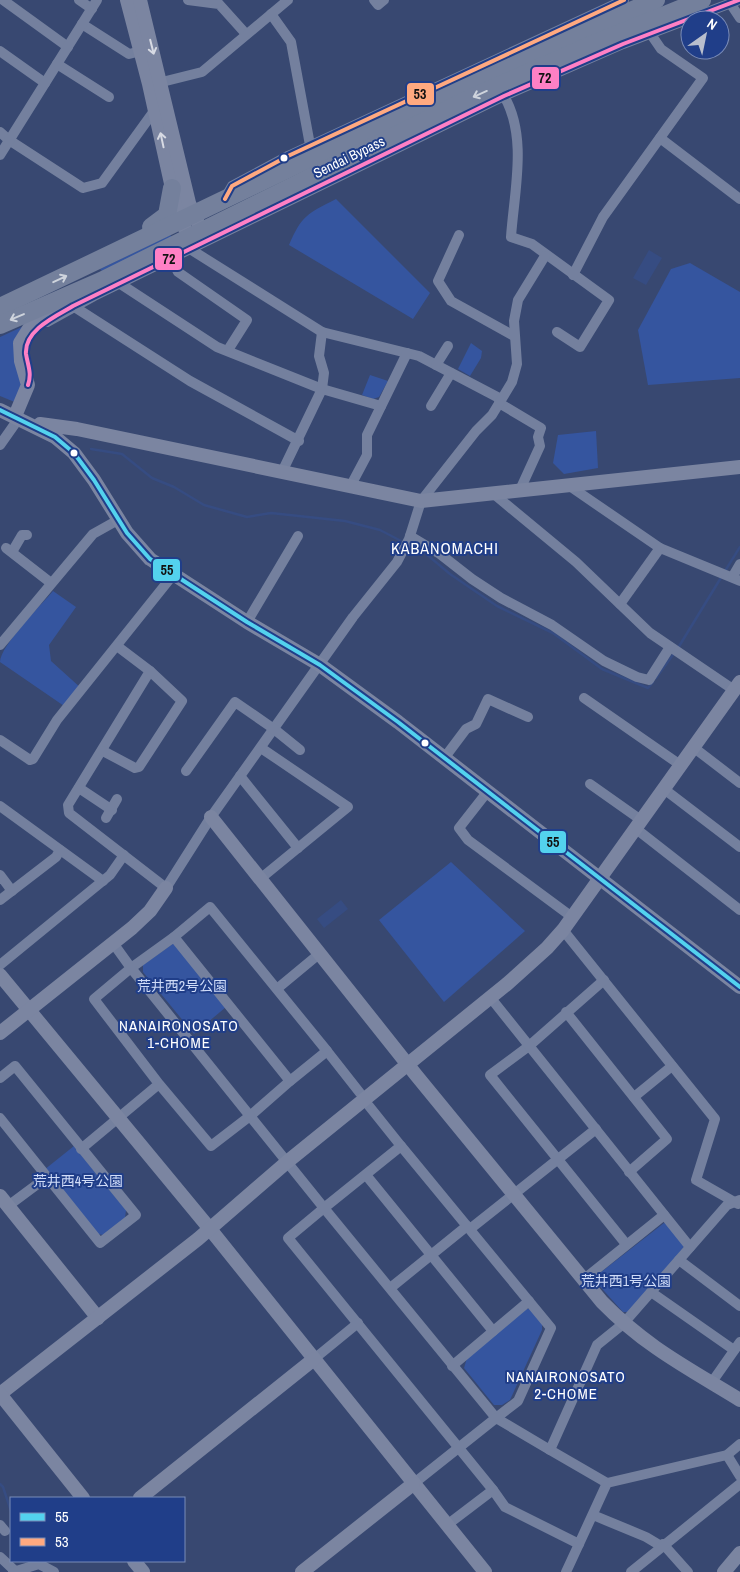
<svg xmlns="http://www.w3.org/2000/svg" width="740" height="1572" viewBox="0 0 740 1572" font-family="'Archivo Narrow','Noto Sans JP',sans-serif">
  <rect width="100%" height="100%" fill="#384871"/>
  <!-- green -->
  <g fill="#35559f">
    <path d="M336,199L430,293L413,319L289,245C302,215 307,214 336,199Z"/>
    <path d="M170,235L173,238L102,271L100,269Z"/>
    <path d="M690,263L740,292V378L648,385L638,330L671,269Z"/>
    <path d="M24,326V385L17,403L0,396V337Z"/>
    <path d="M471,343L482,351L481,358L470,376L458,369Z"/>
    <path d="M370,375L388,381L379,397L373,399L362,395Z"/>
    <path d="M596,431L598,468L564,474L553,463L558,435Z"/>
    <path d="M53,591L76,607L49,645L51,661L82,689L67,708L0,662C0,646 42,604 53,591Z"/>
    <path d="M451,862L525,931L444,1002L379,920Z"/>
    <path d="M174,943L226,1007L194,1034L143,972V965Z"/>
    <path d="M74,1146L126,1210L125,1218L103,1235L98,1234L44,1170Z"/>
    <path d="M664,1223L668,1224L684,1247L629,1312H623L596,1282V1276Z"/>
    <path d="M526,1309H532L542,1321V1330L510,1400L502,1405H494L464,1368L467,1358Z"/>
  </g>
  <!-- water -->
  <g fill="#364c82">
    <path d="M649,250L662,258L646,285L633,278Z"/>
    <path d="M341,900L348,909L324,928L317,919Z"/>
  </g>
  <g fill="none" stroke-linecap="round" stroke-linejoin="round">
    <!-- stream -->
    <g stroke="#364c82" stroke-width="2.5">
      <path d="M91,449L122,454L152,478L174,487L204,505L247,517L271,513L345,521L380,530L403,542"/>
      <path d="M408,545L425,553L450,574L497,606L553,633L602,669L648,688L653,682"/>
      <path d="M725,571L740,547"/>
      <path d="M678,648L722,576"/>
      <path d="M656,678L675,652"/>
      <path d="M0,1484L3,1487L11,1511"/>
    </g>
    <!-- street -->
    <g stroke="#74809e" stroke-width="10">
      <path d="M3,0L68,47"/>
      <path d="M79,0L92,9"/>
      <path d="M188,0L219,4L246,34"/>
      <path d="M374,0L378,5L384,0"/>
      <path d="M730,3L740,18"/>
      <path d="M271,14L291,42L310,145"/>
      <path d="M82,24L129,54L141,51"/>
      <path d="M0,51L45,83"/>
      <path d="M57,64L109,97"/>
      <path d="M154,84L202,72L288,0"/>
      <path d="M504,96C528,137 514,192 511,237L532,244L609,300L580,347L557,332"/>
      <path d="M0,132L9,140L83,188L102,183L157,107"/>
      <path d="M660,138L740,199"/>
      <path d="M0,155L97,0"/>
      <path d="M225,198L232,186L288,156L624,0"/>
      <path d="M459,235L438,281L451,301L514,336"/>
      <path d="M190,249L322,332L419,356L501,399"/>
      <path d="M171,258L178,272L247,320L228,350"/>
      <path d="M573,275L603,217L703,78L661,49L650,33"/>
      <path d="M119,283L217,347L322,389L381,406"/>
      <path d="M73,306L190,381L299,441"/>
      <path d="M47,322L94,296L504,96L623,44L739,0"/>
      <path d="M436,365L448,346"/>
      <path d="M499,403L541,428L538,437L540,446L519,492"/>
      <path d="M431,406L451,373"/>
      <path d="M0,445L19,418"/>
      <path d="M282,472L322,389L324,373L319,356L322,332"/>
      <path d="M350,487L367,455V435L407,353"/>
      <path d="M571,487L660,548L740,581"/>
      <path d="M495,495L576,562L650,633L734,690"/>
      <path d="M410,536L440,554L472,579L501,598L552,625L604,661L637,677L649,680L670,647"/>
      <path d="M6,548L51,583"/>
      <path d="M12,552L22,535H27"/>
      <path d="M733,576L740,564"/>
      <path d="M620,604L660,548"/>
      <path d="M247,622L298,536"/>
      <path d="M0,645L93,534L118,520"/>
      <path d="M150,671L68,805L69,813L166,888L211,817L353,617L397,562L409,539L421,501L476,431L492,415L512,382L517,364L514,321L518,300L545,256"/>
      <path d="M584,698L679,764"/>
      <path d="M0,740L30,760L33,759L57,720L173,575"/>
      <path d="M693,747L740,783"/>
      <path d="M103,751L135,768L139,767L182,701L150,671L117,646"/>
      <path d="M445,757L466,729L476,724L488,699L528,717"/>
      <path d="M186,771L235,702L274,729L300,750"/>
      <path d="M240,776L298,848"/>
      <path d="M590,784L641,820"/>
      <path d="M79,788L112,810"/>
      <path d="M664,789L740,847"/>
      <path d="M488,791L459,828L468,840L572,917"/>
      <path d="M0,806L103,881"/>
      <path d="M106,818L117,799"/>
      <path d="M635,828L740,910"/>
      <path d="M0,875L12,891"/>
      <path d="M260,879L348,807L261,748"/>
      <path d="M0,900L56,857L60,850"/>
      <path d="M563,930L715,1119L696,1180L738,1204"/>
      <path d="M174,937L210,907L327,1051L290,1081"/>
      <path d="M113,943L131,968L174,937L290,1081L250,1116L324,1208L288,1238L493,1490"/>
      <path d="M0,965L110,875L124,855"/>
      <path d="M604,980L529,1046L490,1075L626,1244"/>
      <path d="M278,988L319,954"/>
      <path d="M490,997L690,1247"/>
      <path d="M566,1012L667,1139L629,1172"/>
      <path d="M327,1051L360,1093"/>
      <path d="M0,1078L15,1066L136,1215L100,1243L0,1118"/>
      <path d="M634,1097L672,1066"/>
      <path d="M369,1106L401,1146"/>
      <path d="M401,1146L551,1328L518,1401L496,1418L324,1208Z"/>
      <path d="M81,1149L159,1084L211,1146L250,1116L131,968L94,999L159,1084"/>
      <path d="M366,1175L493,1331"/>
      <path d="M8,1206L47,1177"/>
      <path d="M470,1229L596,1129"/>
      <path d="M679,1260L740,1306"/>
      <path d="M583,1280L664,1215"/>
      <path d="M394,1285L467,1226"/>
      <path d="M651,1292L734,1350"/>
      <path d="M314,1359L358,1323"/>
      <path d="M452,1366L529,1301"/>
      <path d="M712,1382L740,1342"/>
      <path d="M727,1455L740,1476"/>
      <path d="M607,1483L550,1450L597,1345L623,1324L727,1205L740,1200"/>
      <path d="M413,1484L496,1418L550,1450"/>
      <path d="M593,1515L646,1537L661,1546"/>
      <path d="M0,1525L5,1531"/>
      <path d="M447,1525L493,1490L505,1507L579,1544L607,1483L727,1455L740,1444"/>
      <path d="M663,1544L688,1572"/>
      <path d="M0,1557L15,1571"/>
      <path d="M13,1572L39,1564L54,1572"/>
      <path d="M566,1572L579,1544"/>
      <path d="M631,1572L740,1484"/>
    </g>
    <!-- secondary -->
    <g stroke="#7b85a1" stroke-width="14">
      <path d="M127,0L149,84L172,188L185,229"/>
      <path d="M140,0L189,203L201,230"/>
      <path d="M0,410L55,437L74,453L94,480L127,533L150,559L247,622L320,665L398,722L740,987"/>
      <path d="M15,416L28,385L21,361L20,343L30,327L64,303"/>
      <path d="M40,424L77,429L421,501L740,467"/>
      <path d="M211,817L416,1075L602,1302C646,1347 688,1368 740,1400"/>
      <path d="M0,975L210,1229L485,1572"/>
      <path d="M0,1033L132,928L150,911L166,888"/>
      <path d="M0,1196L98,1318"/>
      <path d="M0,1394L198,1239L287,1162L507,984L547,948L563,930L740,682"/>
      <path d="M0,1394L83,1498"/>
      <path d="M140,1498L314,1359"/>
      <path d="M134,1561L143,1572"/>
      <path d="M302,1572L413,1484"/>
      <path d="M724,1572L740,1553"/>
    </g>
    <!-- highway -->
    <g stroke="#74809c" stroke-width="18">
      <path d="M151,227L167,215L172,188"/>
      <path d="M0,307L503,66L656,0"/>
      <path d="M0,325L101,281L473,97L593,44L702,0"/>
    </g>
    <defs>
      <path id="bus-1" d="M0,410L55,437L74,453L94,480L127,533L150,559L247,622L320,665L398,722L740,987"/>
      <path id="bus-2" d="M225,199L232,186L288,156L624,0"/>
      <path id="bus-3" d="M28,385C32,373 28,366 26,354C24,330 56,316 73,306L504,96L623,44L739,0"/>
    </defs>
    <!-- bus-1 casing -->
    <use href="#bus-1" stroke="#203e89" stroke-width="8"/>
    <!-- bus-2 casing -->
    <use href="#bus-2" stroke="#203e89" stroke-width="8"/>
    <!-- bus-3 casing -->
    <use href="#bus-3" stroke="#203e89" stroke-width="8"/>
    <!-- bus-1 -->
    <use href="#bus-1" stroke="#53d2ee" stroke-width="4"/>
    <!-- bus-2 -->
    <use href="#bus-2" stroke="#ffa980" stroke-width="4"/>
    <!-- bus-3 -->
    <use href="#bus-3" stroke="#ff80c5" stroke-width="4"/>
  </g>
  <!-- one-way arrows -->
  <defs><path id="oneway-shaft" d="M-6 0H5M1.5-3L5.5 0L1.5 3" fill="none" stroke-width="1.6" stroke-linecap="round" stroke-linejoin="round" transform="scale(1.25)"/></defs>
  <g stroke="#d7dae3">
    <use href="#oneway-shaft" transform="translate(152 47) rotate(76)"/>
    <use href="#oneway-shaft" transform="translate(162 140) rotate(-102)"/>
  </g>
  <g stroke="#ced3dc">
    <use href="#oneway-shaft" transform="translate(480 94) rotate(156)"/>
    <use href="#oneway-shaft" transform="translate(60 279) rotate(-25)"/>
    <use href="#oneway-shaft" transform="translate(17 317) rotate(157)"/>
  </g>
  <!-- markers -->
  <g fill="#fff" stroke="#203e89" stroke-width="2">
    <circle cx="284" cy="158" r="4.5"/>
    <circle cx="74" cy="453" r="4.5"/>
    <circle cx="425" cy="743" r="4.5"/>
  </g>
  <g text-anchor="middle" stroke-width="4" stroke-linejoin="round" paint-order="stroke">
    <!-- street labels -->
    <g font-size="14" fill="#fff" stroke="#203e89">
      <text transform="translate(349 157) rotate(-26)" y="5">Sendai Bypass</text>
    </g>
    <!-- park labels -->
    <g font-size="14" fill="#d0dcf8" stroke="#203e89">
      <text x="182" y="991">荒井西2号公園</text>
      <text x="78" y="1186">荒井西4号公園</text>
      <text x="626" y="1286">荒井西1号公園</text>
    </g>
    <!-- neighbourhood labels -->
    <g font-size="15" letter-spacing="1" fill="#fff" stroke="#203e89">
      <text x="179" y="1031">NANAIRONOSATO<tspan x="179" dy="17">1-CHOME</tspan></text>
      <text x="566" y="1382">NANAIRONOSATO<tspan x="566" dy="17">2-CHOME</tspan></text>
    </g>
    <!-- quarter labels -->
    <g font-size="16" letter-spacing="1" fill="#fff" stroke="#203e89">
      <text x="445" y="554">KABANOMACHI</text>
    </g>
  </g>
  <g stroke="#203e89" stroke-width="2">
    <rect x="531" y="66" width="29" height="24" rx="5" fill="#ff80c5"/>
    <rect x="406" y="82" width="29" height="24" rx="5" fill="#ffa980"/>
    <rect x="154" y="247" width="29" height="24" rx="5" fill="#ff80c5"/>
    <rect x="152" y="558" width="29" height="24" rx="5" fill="#53d2ee"/>
    <rect x="539" y="830" width="28" height="24" rx="5" fill="#53d2ee"/>
  </g>
  <g font-size="14" text-anchor="middle" font-weight="bold" fill="#111">
    <text x="545" y="83">72</text>
    <text x="420" y="99">53</text>
    <text x="169" y="264">72</text>
    <text x="167" y="575">55</text>
    <text x="553" y="847">55</text>
  </g>
  <!-- legend -->
  <rect x="10" y="1497" width="175" height="65" fill="#203e89" stroke="#798bb8"/>
  <rect x="20" y="1513" width="25" height="8" fill="#53d2ee" stroke="#798bb8"/>
  <text x="55" y="1522" font-size="15" fill="#ffffff">55</text>
  <rect x="20" y="1538" width="25" height="8" fill="#ffa980" stroke="#798bb8"/>
  <text x="55" y="1547" font-size="15" fill="#ffffff">53</text>
  <!-- north arrow -->
  <g transform="translate(705 35) rotate(33)"><circle r="24" fill="#203e89" stroke="#798bb8"/>
  <path d="M0-4L9 19L0 12L-9 19Z" fill="#b9bfcd"/>
  <text y="-8" font-size="14" font-weight="bold" text-anchor="middle" fill="#ffffff">N</text>
  </g>
</svg>
